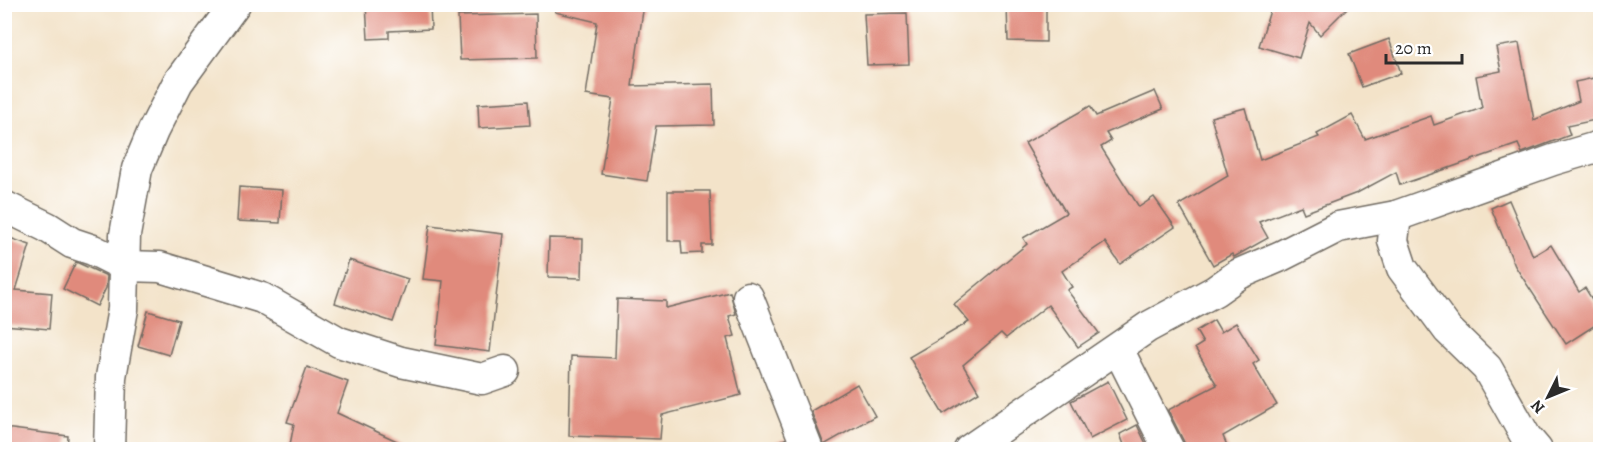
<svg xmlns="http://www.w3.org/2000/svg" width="1605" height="454" viewBox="0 0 1605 454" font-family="Alegreya,serif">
  <rect width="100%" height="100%" fill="#fff"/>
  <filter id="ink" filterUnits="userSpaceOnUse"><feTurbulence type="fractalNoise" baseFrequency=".0167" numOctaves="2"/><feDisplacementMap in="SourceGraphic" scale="12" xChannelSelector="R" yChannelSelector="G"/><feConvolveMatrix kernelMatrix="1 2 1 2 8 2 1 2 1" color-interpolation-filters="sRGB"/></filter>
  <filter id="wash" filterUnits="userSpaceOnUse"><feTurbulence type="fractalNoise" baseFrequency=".008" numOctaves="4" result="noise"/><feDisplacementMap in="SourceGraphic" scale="24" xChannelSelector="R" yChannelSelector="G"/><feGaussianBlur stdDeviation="1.35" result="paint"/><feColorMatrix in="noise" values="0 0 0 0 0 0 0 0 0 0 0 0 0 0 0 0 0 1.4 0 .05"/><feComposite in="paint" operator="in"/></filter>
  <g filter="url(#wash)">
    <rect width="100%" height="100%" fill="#f3e3c9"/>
    <g id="blocks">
      <!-- building -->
      <g fill="#e08a7c">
        <path d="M366,4H430L431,29L389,31V38L368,39Z"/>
        <path d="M556,4H644L632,86L713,84L714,125L656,126L647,181L601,174L613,99L586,95L597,22L555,12Z"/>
        <path d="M1007,4H1046V42L1008,41Z"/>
        <path d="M1272,4H1351L1320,35L1310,23L1299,58L1259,46Z"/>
        <path d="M907,13L909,64L867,65L864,14Z"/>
        <path d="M536,14L537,58L460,60L458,16Z"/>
        <path d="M1389,39L1401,73L1362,87L1349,54Z"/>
        <path d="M1519,43L1534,120L1579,101L1575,82L1594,78L1600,108V119L1567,126L1570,135L1522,153L1518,144L1400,185L1396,172L1357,193L1304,213L1301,206L1259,222L1268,238L1234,257L1232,254L1213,265L1179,205L1228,176L1211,117L1245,108L1260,160L1319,137L1317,134L1352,115L1365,139L1431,116L1434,125L1482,108L1476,76L1501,71L1496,47Z"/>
        <path d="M1155,91L1163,109L1106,133L1111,141L1101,147L1139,207L1154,197L1175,227L1120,264L1105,242L1062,271L1072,287L1067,290L1099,333L1078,347L1048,305L1006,338L1001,333L963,365L979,392L943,414L909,357L969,322L954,304L1027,244L1023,238L1066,213L1025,143L1090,106L1096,116Z"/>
        <path d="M528,101L530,125L479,128L478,104Z"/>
        <path d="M239,187L282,190L280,223L237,221Z"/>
        <path d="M668,191H710L712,245H702V253L682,254L681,241H668Z"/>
        <path d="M1509,200L1533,256L1551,245L1579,292L1585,288L1600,312V322L1566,344L1515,266L1491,208Z"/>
        <path d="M430,225L503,234L490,352L436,345L443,281L423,279Z"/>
        <path d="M4,236L30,245L16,290L52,293L49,329L4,325Z"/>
        <path d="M549,238L583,239L582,278L548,277Z"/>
        <path d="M349,260L408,279L393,322L335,303Z"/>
        <path d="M76,262L107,276L106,288L97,306L63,289Z"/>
        <path d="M730,292L736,314L729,316L735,336L727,338L741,395L662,415L660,439L569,436L571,356L615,358L617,299L666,301V308Z"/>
        <path d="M148,311L179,320L169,355L138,346Z"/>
        <path d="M1214,320L1221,332L1236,323L1259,360L1253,364L1277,405L1223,436L1229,450H1186L1184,442L1168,410L1217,385L1195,348L1203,343L1196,331Z"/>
        <path d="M307,367L348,382L337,413L416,450H289L294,424L287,422Z"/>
        <path d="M1108,381L1127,420L1090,439L1071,401Z"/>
        <path d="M857,384L875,416L824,445L811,411Z"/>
        <path d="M1137,425L1149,450H1126L1120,434Z"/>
        <path d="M4,428L68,436L67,450L4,448Z"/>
        <path d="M785,439L789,450H761L760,449Z"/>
      </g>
    </g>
  </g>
  <g filter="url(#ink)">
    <use href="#blocks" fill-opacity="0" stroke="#716b62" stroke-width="1.5"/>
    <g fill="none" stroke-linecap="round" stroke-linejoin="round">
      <defs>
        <g id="minor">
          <path d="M4,206L47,227L72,243L93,250L125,266L160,267L262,298L339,342L401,362L482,379L505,371"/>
          <path d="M1396,216L1393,241L1402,268L1448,330L1487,368L1526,437L1537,450"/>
          <path d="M748,297L808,450"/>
          <path d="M1118,349L1169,450"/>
          <path d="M109,450L111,377L123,309L125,235L137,169L153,131L178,82L235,4"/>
          <path d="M969,450L1148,327L1215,291L1239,274L1281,256L1338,227L1396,216L1553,160L1600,146"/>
        </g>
      </defs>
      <!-- minor casing -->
      <use href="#minor" stroke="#716b62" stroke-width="33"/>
      <!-- minor -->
      <use href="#minor" stroke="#fff" stroke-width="30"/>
    </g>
  </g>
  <!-- margin -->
  <rect width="1605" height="454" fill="none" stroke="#fff" stroke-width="24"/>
  <!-- north arrow -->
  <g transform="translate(1548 397) rotate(227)" stroke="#ffffff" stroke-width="4.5" paint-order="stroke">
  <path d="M0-4.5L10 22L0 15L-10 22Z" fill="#2b2b2b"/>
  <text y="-9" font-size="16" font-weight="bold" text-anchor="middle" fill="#2b2b2b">N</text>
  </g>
  <!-- scale -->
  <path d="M1386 54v9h76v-9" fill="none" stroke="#2b2b2b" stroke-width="3"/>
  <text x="1395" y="54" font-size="18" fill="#2b2b2b" stroke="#ffffff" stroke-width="4.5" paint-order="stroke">20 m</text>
</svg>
